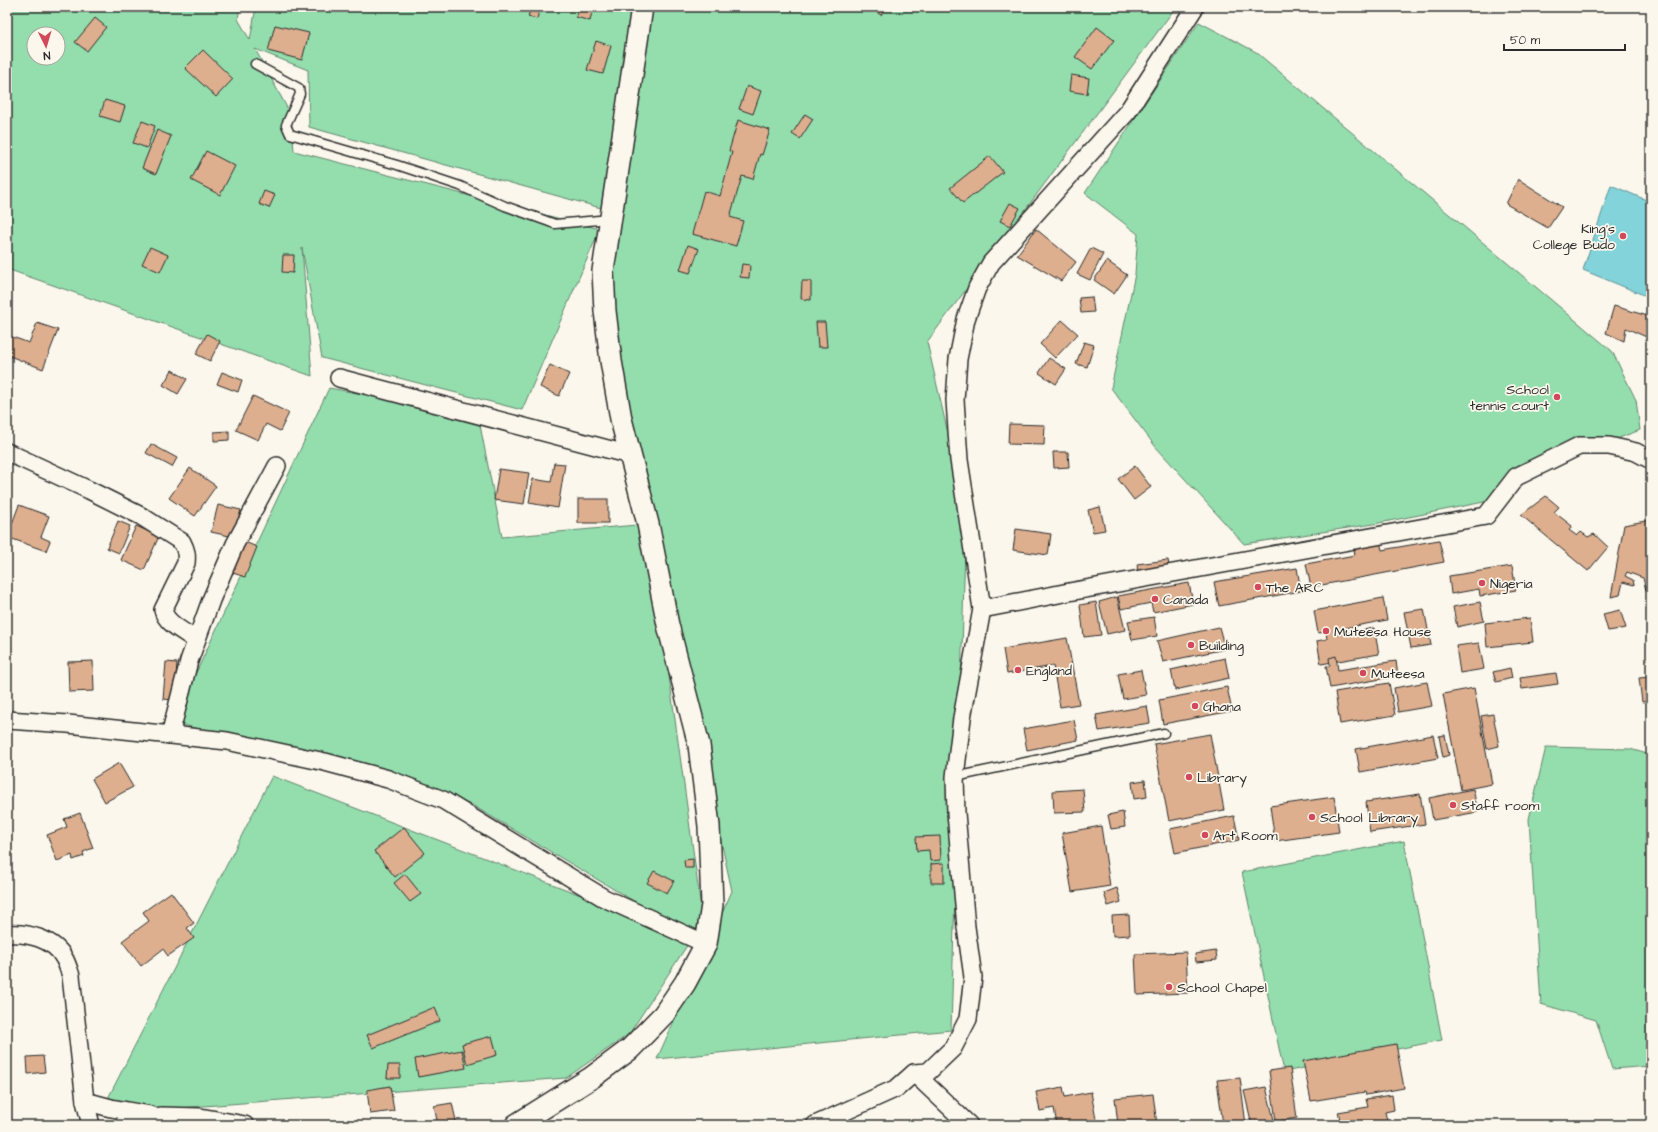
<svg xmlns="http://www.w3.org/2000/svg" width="1658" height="1132" viewBox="0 0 1658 1132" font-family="'Architects Daughter',sans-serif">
  <rect width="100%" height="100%" fill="#fbf7ec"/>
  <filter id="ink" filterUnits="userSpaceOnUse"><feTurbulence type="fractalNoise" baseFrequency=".025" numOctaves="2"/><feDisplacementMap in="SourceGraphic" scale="8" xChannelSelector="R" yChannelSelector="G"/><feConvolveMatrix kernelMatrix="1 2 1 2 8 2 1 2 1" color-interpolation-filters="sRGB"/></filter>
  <g filter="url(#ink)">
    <!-- green -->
    <g fill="#94dead" stroke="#60846c" fill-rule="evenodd">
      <path d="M7,7H240L238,19L250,40L256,7H634L601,208L309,127L308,70L255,49L291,115L294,151L600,229L522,410L322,358L302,248L312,376L7,269ZM34,34H58V58H34Z"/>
      <path d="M647,7H1176L927,342L966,512L951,1030L657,1059L732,891L605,311Z"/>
      <path d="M1199,22L1256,52L1612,351L1636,400L1640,430L1541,468L1484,502L1374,524L1244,544L1155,446L1111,388L1135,274L1138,234L1085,193Z"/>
      <path d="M329,388L478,415L502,537L648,524L706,944L472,805L173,722Z"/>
      <path d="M1546,747L1630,749L1651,755V1066L1612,1069L1596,1020L1541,1004L1529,819Z"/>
      <path d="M272,776L692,938L629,1034L566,1078L100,1114Z"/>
      <path d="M1404,841L1442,1040L1284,1072L1242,872Z"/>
    </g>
    <!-- water -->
    <path fill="#82d3da" stroke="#5f9094" d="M1611,185L1651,202V298L1583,270Z"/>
    <!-- building -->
    <g fill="#ddaf8f" stroke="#2b2b2b">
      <path d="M531,7H540L537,19L528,17Z"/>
      <path d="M578,7H593L590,21L576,17Z"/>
      <path d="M875,7H886L881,15L873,10Z"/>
      <path d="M1367,7H1389V9Z"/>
      <path d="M95,18L106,27L87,51L75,42Z"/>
      <path d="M275,25L309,33L302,60L268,51Z"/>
      <path d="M1097,27L1114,40L1092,69L1075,57Z"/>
      <path d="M596,41L611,46L603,74L587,70Z"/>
      <path d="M203,50L233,79L216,97L185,68Z"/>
      <path d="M1071,75L1089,78L1087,94L1069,91Z"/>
      <path d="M747,86L761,91L753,114L739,109Z"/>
      <path d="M105,100L125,106L120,122L100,116Z"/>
      <path d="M805,114L813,119L800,139L792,134Z"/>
      <path d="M738,120L770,130L762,155L760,154L753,179L742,176L730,217L743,221L736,246L692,234L704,191L720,196L732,152L729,151Z"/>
      <path d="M142,121L155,126L147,148L133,143Z"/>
      <path d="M157,130L171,136L156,174L142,168Z"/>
      <path d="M206,151L235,166L220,195L191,180Z"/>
      <path d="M990,156L1003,172L963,203L950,188Z"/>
      <path d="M1518,179L1562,207L1548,228L1506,204Z"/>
      <path d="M264,191L275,195L269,208L259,204Z"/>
      <path d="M1010,203L1020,208L1010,226L1000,221Z"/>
      <path d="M1036,229L1076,262L1061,281L1017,255Z"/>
      <path d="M688,245L699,249L690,273L680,270Z"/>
      <path d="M150,247L168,255L160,272L142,264Z"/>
      <path d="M1091,248L1103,254L1090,280L1077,274Z"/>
      <path d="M283,255H294L293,273L282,272Z"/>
      <path d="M1107,261L1127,275L1114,294L1094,280Z"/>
      <path d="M742,264L750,265L749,278L740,277Z"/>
      <path d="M802,281H811V300L801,299Z"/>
      <path d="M1092,297L1094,312L1081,313L1079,298Z"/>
      <path d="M1614,306L1651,317V339L1626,328L1624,341L1606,333Z"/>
      <path d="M1062,320L1078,334L1055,358L1040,344Z"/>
      <path d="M816,322H825L827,347H818Z"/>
      <path d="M37,323L58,330L43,369L7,355V335L29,343Z"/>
      <path d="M207,334L220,341L210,361L196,354Z"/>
      <path d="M1084,342L1094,345L1087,367L1076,364Z"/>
      <path d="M1049,358L1066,369L1056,384L1039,373Z"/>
      <path d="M550,365L569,374L559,396L540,387Z"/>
      <path d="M172,370L187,379L178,394L163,385Z"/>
      <path d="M222,372L242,380L238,392L217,384Z"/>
      <path d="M253,396L289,413L280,431L266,424L258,440L236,430Z"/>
      <path d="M1009,424L1045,425L1044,445L1008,444Z"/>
      <path d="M229,431V440L214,441V432Z"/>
      <path d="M151,444L177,458L172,467L146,453Z"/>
      <path d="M1053,452H1068L1069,467L1054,468Z"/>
      <path d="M554,463L565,464L558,508L529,503L533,479L551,482Z"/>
      <path d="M1135,466L1151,487L1134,500L1118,479Z"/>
      <path d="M190,468L216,486L195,516L169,498Z"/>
      <path d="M499,469L529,473L524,504L494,500Z"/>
      <path d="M1546,496L1559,507L1554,512L1572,526L1569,530L1577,536L1581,532L1588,537L1594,534L1608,547L1588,571L1521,515Z"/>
      <rect x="578" y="499" width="30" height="24"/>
      <path d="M19,505L49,516L41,537L50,541L46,551L7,537Z"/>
      <path d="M218,505L241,510L234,537L211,532Z"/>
      <path d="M1100,507L1105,530L1093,532L1088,510Z"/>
      <path d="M1651,520V592L1646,590L1643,578L1627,572L1625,576L1633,580L1634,585L1623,582L1620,595L1611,597L1624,525Z"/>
      <path d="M118,521L130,526L119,553L107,548Z"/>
      <path d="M136,526L159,536L144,570L121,560Z"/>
      <path d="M1016,529L1051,534L1048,555L1013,550Z"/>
      <path d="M1379,537L1382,550L1439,540L1444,562L1311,587L1306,564L1355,555L1353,542Z"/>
      <path d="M242,541L257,547L245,577L230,572Z"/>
      <path d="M1168,560L1170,571L1138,575L1137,564Z"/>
      <path d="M1512,566L1516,590L1480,596L1479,589L1451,594L1449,576Z"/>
      <path d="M1297,568L1301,591L1219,606L1214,582Z"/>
      <path d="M1189,583L1193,604L1153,612L1151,603L1121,609L1118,596Z"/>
      <path d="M1117,597L1125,630L1107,634L1099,602Z"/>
      <path d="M1383,598L1387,620L1334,630L1335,635L1374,628L1379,654L1321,664L1317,641L1327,639L1326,632L1318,633L1314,611Z"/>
      <path d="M1096,602L1101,635L1084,637L1080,605Z"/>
      <path d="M1480,602L1484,621L1457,627L1453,607Z"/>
      <path d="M1424,609L1431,645L1411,648L1404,612Z"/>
      <path d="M1620,610L1626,628L1608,631L1603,614Z"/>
      <path d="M1154,617L1157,636L1132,640L1128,621Z"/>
      <path d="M1530,618L1533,642L1487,647L1485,623Z"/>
      <path d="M1219,627L1225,649L1163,662L1157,641Z"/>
      <path d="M1067,638L1079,704L1060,707L1053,666L1007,674L1003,649Z"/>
      <path d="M1479,643L1484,669L1460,673L1456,646Z"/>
      <path d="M1336,656L1338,670L1396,661L1398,676L1330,688L1326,666H1330L1329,658Z"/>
      <path d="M1225,658L1229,678L1175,690L1171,670Z"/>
      <path d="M93,661L94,691L69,692L68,662Z"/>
      <path d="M166,662L177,663L174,700L163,699Z"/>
      <path d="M1510,668L1512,678L1496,682L1493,672Z"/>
      <path d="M1141,670L1146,695L1123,699L1118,674Z"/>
      <path d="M1556,673L1558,684L1522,689L1520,678Z"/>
      <path d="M1651,677V701L1642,702L1639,678Z"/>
      <path d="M1427,682L1432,706L1398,712L1394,688Z"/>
      <path d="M1389,683L1395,715L1340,724L1335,692Z"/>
      <path d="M1227,687L1232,711L1163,724L1159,700Z"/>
      <path d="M1474,688L1492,784L1461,790L1443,694Z"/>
      <path d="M1147,706L1150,723L1099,731L1096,715Z"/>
      <path d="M1493,714L1499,746L1487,749L1481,716Z"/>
      <path d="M1074,720L1078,740L1027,750L1023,729Z"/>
      <path d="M1210,734L1224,810L1169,821L1154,744Z"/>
      <path d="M1433,735L1438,758L1360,772L1356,749Z"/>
      <path d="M1445,735L1449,755L1443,757L1439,736Z"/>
      <path d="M119,763L133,787L105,802L92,779Z"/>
      <path d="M1145,780L1147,797L1134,799L1132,782Z"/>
      <path d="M1083,789L1085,812L1054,813L1053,791Z"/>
      <path d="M1473,789L1478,812L1433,820L1429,798Z"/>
      <path d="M1420,794L1425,824L1370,832L1366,802Z"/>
      <path d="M1334,797L1339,832L1275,841L1270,806Z"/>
      <path d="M1123,812L1125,827L1111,829L1108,815Z"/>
      <path d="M80,813L93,848L83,852L84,856L73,860L72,855L57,861L47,835L67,827L64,819Z"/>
      <path d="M1234,816L1239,840L1175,853L1170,829Z"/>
      <path d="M1101,826L1110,886L1072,892L1062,833Z"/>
      <path d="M404,827L425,853L395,877L374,851Z"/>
      <path d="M940,836L941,860L930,861L929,850L917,851L916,837Z"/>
      <path d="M693,859V868H685L684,860Z"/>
      <path d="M944,863V883H931V864Z"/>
      <path d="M654,871L674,881L667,893L647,883Z"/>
      <path d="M405,874L421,894L410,902L394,883Z"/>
      <path d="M1117,888L1121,902L1108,906L1104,893Z"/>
      <path d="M171,892L194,923L187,928L194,938L168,956L163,949L141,966L122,941L149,921L143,912Z"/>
      <path d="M1129,915L1130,935L1113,936L1112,916Z"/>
      <path d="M1216,951L1217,960L1196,962L1195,954Z"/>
      <path d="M1186,952L1188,993L1137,995L1135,954Z"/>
      <path d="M435,1007L440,1021L373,1048L367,1035Z"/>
      <path d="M492,1036L497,1055L467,1064L462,1044Z"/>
      <path d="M1396,1044L1404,1088L1366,1095L1365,1092L1311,1101L1303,1061Z"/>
      <path d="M462,1050L466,1068L418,1077L415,1059Z"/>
      <path d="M43,1056L45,1072L28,1074L27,1057Z"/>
      <path d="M388,1065H400V1078H387Z"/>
      <path d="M1290,1068L1297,1118L1276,1121L1269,1071Z"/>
      <path d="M1240,1078L1246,1125H1223L1217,1080Z"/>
      <path d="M390,1086L394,1111L370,1114L367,1090Z"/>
      <path d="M1063,1087L1065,1097L1091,1092L1097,1125H1057L1054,1108L1040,1111L1036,1092Z"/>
      <path d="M1266,1087L1274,1120L1252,1125L1244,1091Z"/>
      <path d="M1153,1094L1157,1125H1118L1115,1098Z"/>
      <path d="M1392,1095L1394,1110L1385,1112L1388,1125H1341L1338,1112L1368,1107L1366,1099Z"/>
      <path d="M452,1103L457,1125H438L434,1106Z"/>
    </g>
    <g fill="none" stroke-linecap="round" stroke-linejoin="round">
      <defs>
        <g id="service">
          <path d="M255,64L299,88L300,94L286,125L290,134L397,165L460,186L505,206L555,224L610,219"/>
          <path d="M955,777L1164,733"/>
        </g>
        <g id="minor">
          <path d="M339,378L630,455"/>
          <path d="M7,452L89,490L141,516L182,542C186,550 187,554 186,563L163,610C166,624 185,632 196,640"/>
          <path d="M982,609L1069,592L1486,516L1516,477L1579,446H1609L1636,452L1651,460"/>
          <path d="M7,720L68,724L227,741L325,762L388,779L443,800L604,898L706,944"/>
          <path d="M170,735L189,661L211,600L235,544L277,466"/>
          <path d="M7,934C27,932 54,939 64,958C67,963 69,970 71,976L85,1101L91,1125"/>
          <path d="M914,1073L969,1125"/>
          <path d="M85,1101L111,1108L151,1115"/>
          <path d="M123,1125L161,1116L200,1117L245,1125"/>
          <path d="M815,1125L897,1088L914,1073L928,1072L953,1048L968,1019L973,977L966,927L956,813L955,777L962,718L982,609L959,460L955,400L958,359L966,319L977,288L991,263L1128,111L1195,7"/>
        </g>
        <path id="tertiary" d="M516,1125L591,1078L630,1049L664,1014L685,983L706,944L712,905L709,826L699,745L668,625L648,524L621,419L611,361L605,311L603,271L642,7"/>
      </defs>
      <!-- service casing -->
      <use href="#service" stroke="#2b2b2b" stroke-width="11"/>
      <!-- minor casing -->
      <use href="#minor" stroke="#2b2b2b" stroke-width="20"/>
      <!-- tertiary casing -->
      <use href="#tertiary" stroke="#2b2b2b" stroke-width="24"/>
      <!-- service -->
      <use href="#service" stroke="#fbf7ec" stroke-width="8"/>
      <!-- minor -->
      <use href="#minor" stroke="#fbf7ec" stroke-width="17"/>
      <!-- tertiary -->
      <use href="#tertiary" stroke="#fbf7ec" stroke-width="21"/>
    </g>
  </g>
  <!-- markers -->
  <g fill="#d1495b" stroke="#fbf7ec" stroke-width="1.5">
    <circle cx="1623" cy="236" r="4"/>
    <circle cx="1557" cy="397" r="4"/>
    <circle cx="1482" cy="583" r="4"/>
    <circle cx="1258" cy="587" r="4"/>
    <circle cx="1155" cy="599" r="4"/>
    <circle cx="1326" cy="631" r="4"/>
    <circle cx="1191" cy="645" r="4"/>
    <circle cx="1018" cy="670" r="4"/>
    <circle cx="1363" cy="673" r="4"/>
    <circle cx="1195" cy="706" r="4"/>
    <circle cx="1189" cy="777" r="4"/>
    <circle cx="1453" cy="805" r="4"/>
    <circle cx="1312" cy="817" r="4"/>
    <circle cx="1205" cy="835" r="4"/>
    <circle cx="1169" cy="987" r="4"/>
  </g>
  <g text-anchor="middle" stroke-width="3.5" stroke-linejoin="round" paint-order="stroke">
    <!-- poi labels -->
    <g font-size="14" fill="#2b2b2b" stroke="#fbf7ec" text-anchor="start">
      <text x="1615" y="233" text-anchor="end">King's<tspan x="1615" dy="16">College Budo</tspan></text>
      <text x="1549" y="394" text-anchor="end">School<tspan x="1549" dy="16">tennis court</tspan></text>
      <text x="1490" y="588">Nigeria</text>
      <text x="1266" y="592">The ARC</text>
      <text x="1163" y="604">Canada</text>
      <text x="1334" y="636">Muteesa House</text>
      <text x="1199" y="650">Building</text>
      <text x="1026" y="675">England</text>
      <text x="1371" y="678">Muteesa</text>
      <text x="1203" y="711">Ghana</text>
      <text x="1197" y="782">Library</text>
      <text x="1461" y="810">Staff room</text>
      <text x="1320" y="822">School Library</text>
      <text x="1213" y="840">Art Room</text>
      <text x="1177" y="992">School Chapel</text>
    </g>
  </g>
  <!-- margin -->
  <rect width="1658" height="1132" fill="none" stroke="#fbf7ec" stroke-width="24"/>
  <rect x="12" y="12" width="1634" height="1108" fill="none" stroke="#2b2b2b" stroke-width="1.5" filter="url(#ink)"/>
  <!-- north arrow -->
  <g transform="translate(46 46) rotate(175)"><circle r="19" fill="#fbf7ec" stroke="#a8a59f"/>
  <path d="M0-3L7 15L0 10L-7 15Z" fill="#d1495b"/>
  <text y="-6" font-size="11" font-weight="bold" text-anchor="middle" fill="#2b2b2b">N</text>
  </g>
  <!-- scale -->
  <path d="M1504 44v6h121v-6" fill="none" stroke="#2b2b2b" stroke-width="2"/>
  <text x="1510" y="44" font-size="12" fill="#2b2b2b" stroke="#fbf7ec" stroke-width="3" paint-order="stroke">50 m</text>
</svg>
